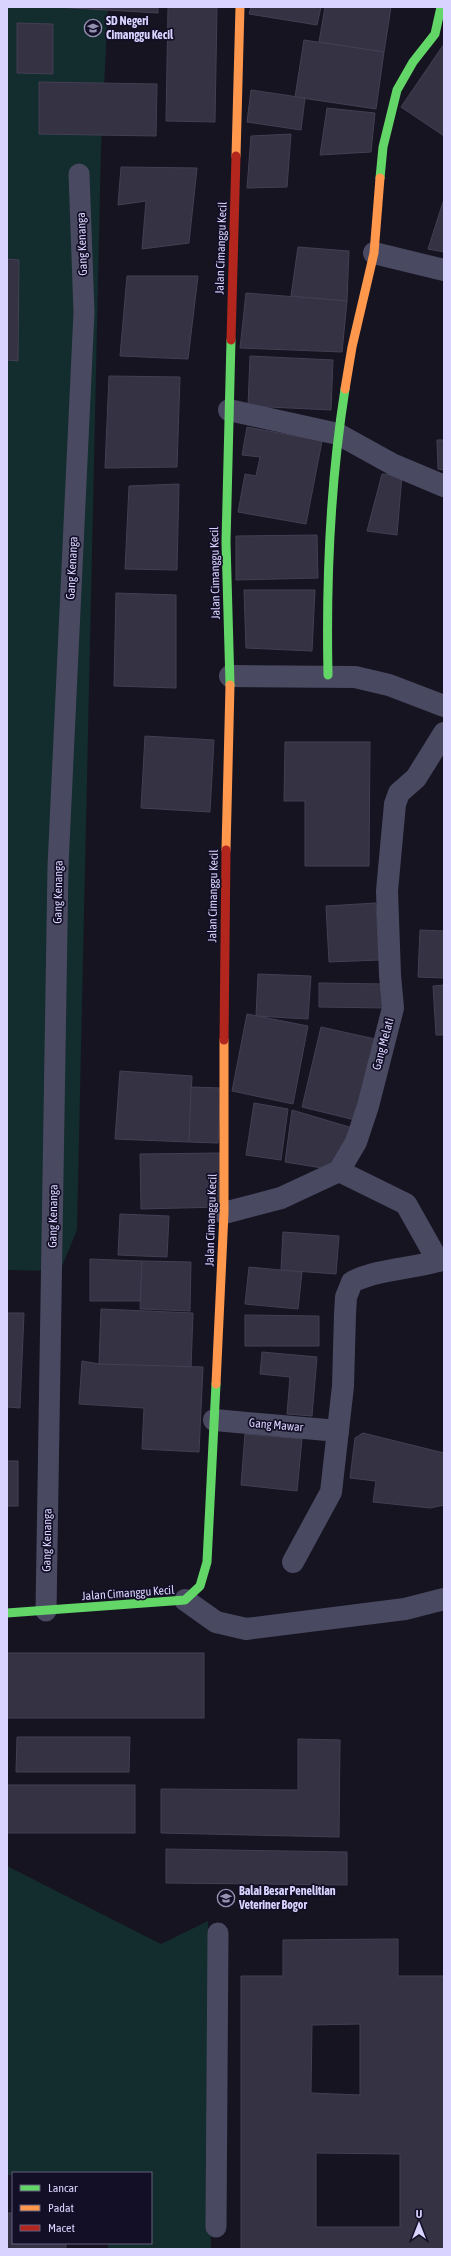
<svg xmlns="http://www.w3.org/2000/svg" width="451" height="2256" viewBox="0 0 451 2256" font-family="'Asap Condensed',sans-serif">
  <rect width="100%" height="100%" fill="#161421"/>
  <!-- green -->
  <g fill="#132c2d">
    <path d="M7,7H108L101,148L77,1230L60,1271L7,1270Z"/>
    <path d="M7,1866L161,1944L208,1921L211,2249H109L107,2243H151V2173H13V2175H7Z"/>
  </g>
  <!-- building -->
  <g fill="#343243" stroke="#433f54" fill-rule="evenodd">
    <path d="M55,7H158V13Z"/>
    <path d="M168,7H217L215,122L166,121Z"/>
    <path d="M251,7H321L317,25L249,14Z"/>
    <path d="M325,7H391L384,52L319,42Z"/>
    <path d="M17,23L53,24V74L17,73Z"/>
    <path d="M304,40L384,52L376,109L295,97Z"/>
    <path d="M444,44V136L401,107Z"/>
    <path d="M39,82L157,84L156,136L39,134Z"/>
    <path d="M251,90L305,98L301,130L247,122Z"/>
    <path d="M327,108L375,113L371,152L320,155Z"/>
    <path d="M291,134L287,187L247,188L251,136Z"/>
    <path d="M121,167L197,168L189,243L142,249L146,201L118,205Z"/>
    <path d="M444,199V252L428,249Z"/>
    <path d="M298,247L349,251L347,301L291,296Z"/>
    <path d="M7,259L19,260L18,361L7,360Z"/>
    <path d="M127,276H198L188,359L120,356Z"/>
    <path d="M246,293L347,301L342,352L240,348Z"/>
    <path d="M250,356L333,360L331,410L248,406Z"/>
    <path d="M109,376L180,377L177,467L105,468Z"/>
    <path d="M247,427L322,441L306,524L238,512L245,474L256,476L260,457L242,455Z"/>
    <path d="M437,440H444V470L438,469Z"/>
    <path d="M382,474L402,475L397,535L367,531Z"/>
    <path d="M179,484L177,570L125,569L129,486Z"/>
    <path d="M317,535L318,578L236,580V536Z"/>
    <path d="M244,590H315L312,651L246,648Z"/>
    <path d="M116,593L176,595V688L114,686Z"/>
    <path d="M145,736L214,740L210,812L141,808Z"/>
    <path d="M285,742H370L369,866H305V801H284Z"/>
    <path d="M376,903L379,960L329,962L326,906Z"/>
    <path d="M420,930L444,931V978L418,977Z"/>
    <path d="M258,974L311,976L308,1019L256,1016Z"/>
    <path d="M319,983L386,984V1008L319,1007Z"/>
    <path d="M444,985V1035H436L433,986Z"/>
    <path d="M247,1014L308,1026L293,1104L232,1091Z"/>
    <path d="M321,1027L375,1039L355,1120L302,1107Z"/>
    <path d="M120,1071L192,1076L189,1142L115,1139Z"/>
    <path d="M191,1087L221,1088L218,1143L189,1142Z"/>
    <path d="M254,1103L288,1109L281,1160L246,1155Z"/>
    <path d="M292,1110L356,1129L348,1154L322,1168L285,1162Z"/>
    <path d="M220,1153L221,1207L141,1209L140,1154Z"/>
    <path d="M120,1214L169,1216L167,1257L118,1255Z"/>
    <path d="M283,1232L339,1236L336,1274L281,1270Z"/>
    <path d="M90,1259L142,1261L140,1301H90Z"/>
    <path d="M142,1261L191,1262L190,1311L140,1309Z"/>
    <path d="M249,1267L302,1272L298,1309L245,1304Z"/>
    <path d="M101,1309L193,1313L191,1368L99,1364Z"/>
    <path d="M7,1313H24L20,1408L7,1407Z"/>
    <path d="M245,1315L319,1316V1346H245Z"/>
    <path d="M262,1352L317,1357L312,1416L287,1414L290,1377L260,1374Z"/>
    <path d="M82,1361L99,1364L203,1367L199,1452L142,1449L144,1408L79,1404Z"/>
    <path d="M363,1433L444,1453V1505L430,1508L373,1502L376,1481L350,1478L355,1438Z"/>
    <path d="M245,1434L302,1439L297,1491L241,1485Z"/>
    <rect x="7" y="1461" width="11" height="45"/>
    <rect x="7" y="1653" width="197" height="65"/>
    <path d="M17,1737H130L129,1772H16Z"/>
    <path d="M298,1739L340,1740L339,1837L161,1833V1789L298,1790Z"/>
    <rect x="7" y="1785" width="128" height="48"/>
    <path d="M166,1849L347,1852V1885L166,1883Z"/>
    <path d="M398,1939V1976H444V2249H241V1976H283V1940ZM360,2024V2095L311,2093L312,2025ZM316,2153L400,2154V2227H316Z"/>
    <path d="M7,2213H13V2243H66V2249H7Z"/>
  </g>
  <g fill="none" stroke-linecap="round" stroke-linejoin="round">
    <!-- lane -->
    <g stroke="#4a4962" stroke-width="21">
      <path d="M46,1611L58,866L84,312L79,174"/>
      <path d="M216,2227L218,1933"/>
    </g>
    <!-- street -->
    <g stroke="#4a4962" stroke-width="22">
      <path d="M374,253L444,270"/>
      <path d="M229,410L338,434L394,465L444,486"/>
      <path d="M230,676L355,677L389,685L444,706"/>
      <path d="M339,1171L406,1204L438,1261L444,1260"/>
      <path d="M224,1213L281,1198L339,1171L356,1142L368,1106L393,1008L390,975L387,891L395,804L399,793L416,778L444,733"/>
      <path d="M214,1420L338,1431"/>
      <path d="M293,1562L331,1492L343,1386L345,1314L346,1297L352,1282C378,1269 410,1269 438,1261"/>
      <path d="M185,1600L216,1622L246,1629L405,1609L444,1599"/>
    </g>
    <!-- fast -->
    <g stroke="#63d668" stroke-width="9">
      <path d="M380,178L383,147L397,90L413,62L435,34L441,7"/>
      <path d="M328,675C326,579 330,484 345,389"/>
      <path d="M230,685L226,542L231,340"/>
      <path d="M7,1613L185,1600L200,1586L207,1562L216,1384"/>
    </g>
    <!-- slow -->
    <g stroke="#ff974d" stroke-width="9">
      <path d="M236,156L240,7"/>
      <path d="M345,389L352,347L374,253L380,178"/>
      <path d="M226,850L230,685"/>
      <path d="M216,1384L224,1213V1040"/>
    </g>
    <!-- jam -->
    <g stroke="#b3261e" stroke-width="9">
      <path d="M231,340L236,156"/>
      <path d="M224,1040L226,850"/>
    </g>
  </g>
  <!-- icons -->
  <defs>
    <symbol id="school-ring" viewBox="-11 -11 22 22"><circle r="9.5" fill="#130f26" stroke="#9591b1" stroke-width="1.5"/><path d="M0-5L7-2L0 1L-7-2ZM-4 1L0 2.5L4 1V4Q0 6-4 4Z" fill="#9591b1"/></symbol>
    <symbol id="university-ring" viewBox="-11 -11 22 22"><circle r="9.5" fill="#130f26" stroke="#9591b1" stroke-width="1.5"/><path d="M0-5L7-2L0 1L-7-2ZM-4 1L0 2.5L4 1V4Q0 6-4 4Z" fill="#9591b1"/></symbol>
  </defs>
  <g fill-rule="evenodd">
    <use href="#school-ring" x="83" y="18" width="20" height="20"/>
    <use href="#university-ring" x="216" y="1888" width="20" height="20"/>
  </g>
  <g text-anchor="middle" stroke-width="3.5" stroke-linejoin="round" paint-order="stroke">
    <!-- poi labels -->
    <g font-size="12" font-weight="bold" fill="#d9d4ff" stroke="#130f26" text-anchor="start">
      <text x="106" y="25">SD Negeri<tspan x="106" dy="14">Cimanggu Kecil</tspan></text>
      <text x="239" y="1895">Balai Besar Penelitian<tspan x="239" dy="14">Veteriner Bogor</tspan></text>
    </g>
    <!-- street labels -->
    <g font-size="12" fill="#d9d4ff" stroke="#130f26">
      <text transform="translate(82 244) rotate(-92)" y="4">Gang Kenanga</text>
      <text transform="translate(221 248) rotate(-88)" y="4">Jalan Cimanggu Kecil</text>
      <text transform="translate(72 568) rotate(-87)" y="4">Gang Kenanga</text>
      <text transform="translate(215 573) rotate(-91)" y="4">Jalan Cimanggu Kecil</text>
      <text transform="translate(58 892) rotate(-89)" y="4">Gang Kenanga</text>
      <text transform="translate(213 896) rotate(-89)" y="4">Jalan Cimanggu Kecil</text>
      <text transform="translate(383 1044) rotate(-75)" y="4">Gang Melati</text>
      <text transform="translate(53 1216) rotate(-89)" y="4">Gang Kenanga</text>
      <text transform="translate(211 1220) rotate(-88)" y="4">Jalan Cimanggu Kecil</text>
      <text transform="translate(276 1425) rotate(5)" y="4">Gang Mawar</text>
      <text transform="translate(47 1540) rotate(-89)" y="4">Gang Kenanga</text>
      <text transform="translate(128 1593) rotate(-4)" y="4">Jalan Cimanggu Kecil</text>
    </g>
  </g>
  <!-- border -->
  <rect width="451" height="2256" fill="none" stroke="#d9d4ff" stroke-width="16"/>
  <!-- legend -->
  <rect x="12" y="2172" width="140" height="72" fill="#130f26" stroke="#625e7d"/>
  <rect x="20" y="2185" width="20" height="6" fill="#63d668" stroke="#625e7d"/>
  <text x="48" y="2192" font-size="12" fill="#d9d4ff">Lancar</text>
  <rect x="20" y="2205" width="20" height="6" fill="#ff974d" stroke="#625e7d"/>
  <text x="48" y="2212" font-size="12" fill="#d9d4ff">Padat</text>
  <rect x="20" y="2225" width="20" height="6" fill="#b3261e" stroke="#625e7d"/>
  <text x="48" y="2232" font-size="12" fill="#d9d4ff">Macet</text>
  <!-- north arrow -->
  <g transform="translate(419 2224)" stroke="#130f26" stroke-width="3" paint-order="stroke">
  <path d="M0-3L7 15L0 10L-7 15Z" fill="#d9d4ff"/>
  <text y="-6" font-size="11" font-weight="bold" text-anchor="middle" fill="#d9d4ff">U</text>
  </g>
</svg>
